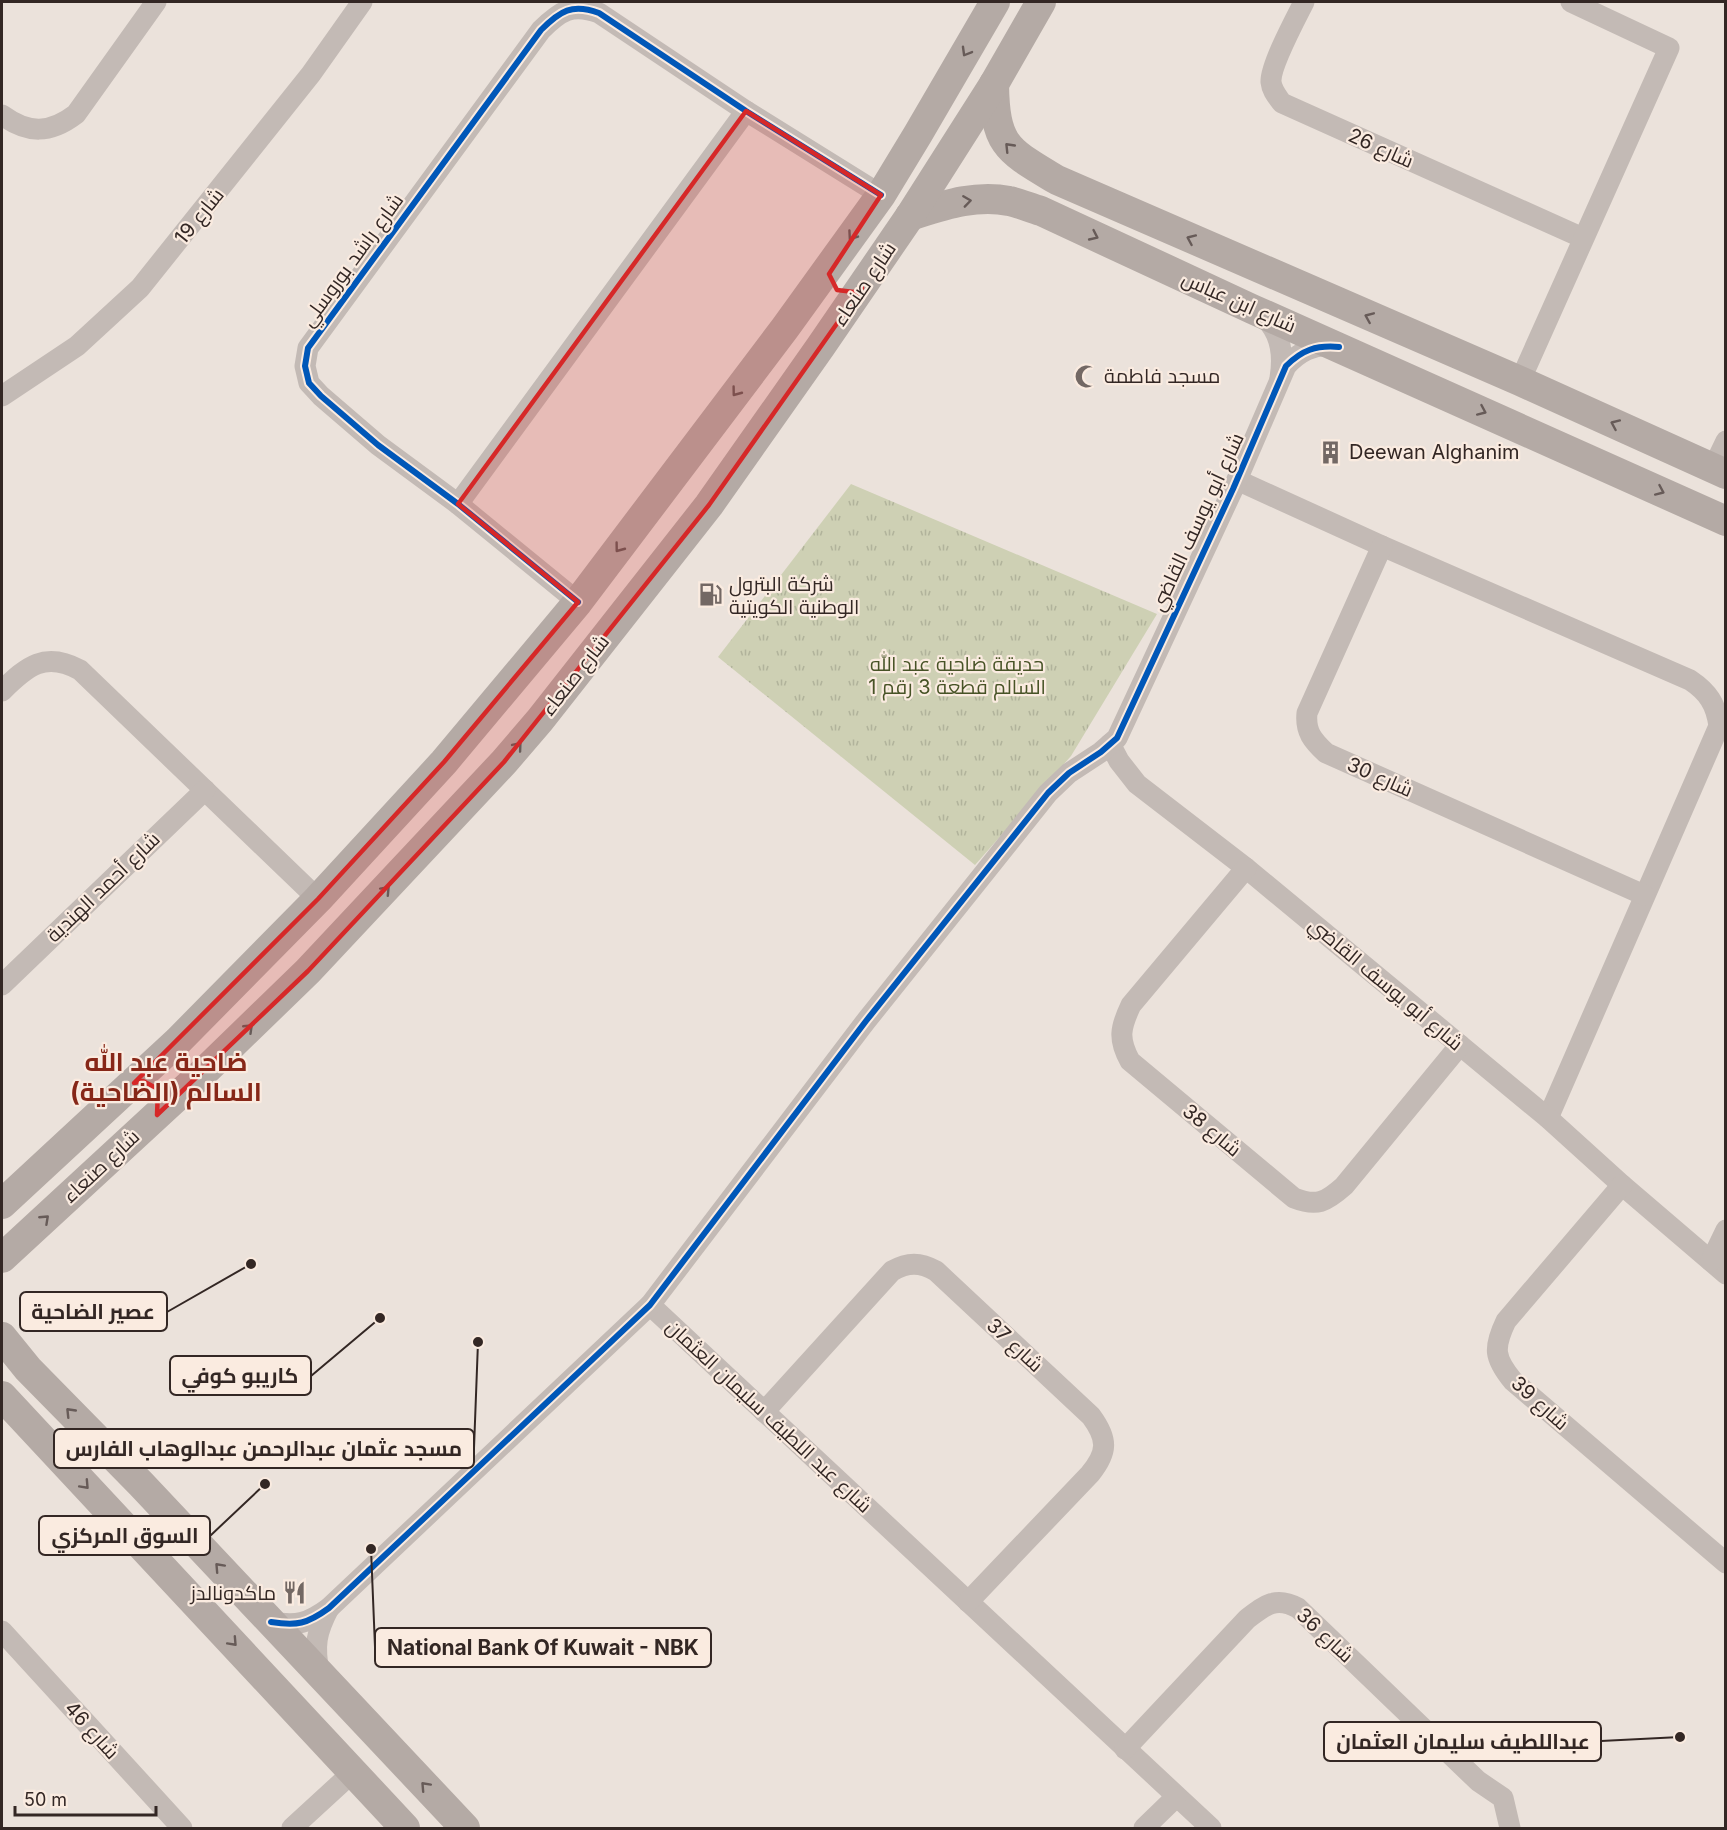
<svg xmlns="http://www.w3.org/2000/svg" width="1727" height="1830" viewBox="0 0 1727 1830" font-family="Inter,Cairo,sans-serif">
  <defs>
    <pattern id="park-tufts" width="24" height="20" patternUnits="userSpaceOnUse" patternTransform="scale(1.5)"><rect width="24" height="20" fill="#ced0b4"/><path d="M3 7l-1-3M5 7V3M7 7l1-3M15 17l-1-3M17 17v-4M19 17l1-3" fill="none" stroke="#b1b39b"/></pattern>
  </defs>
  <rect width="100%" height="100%" fill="#ebe2db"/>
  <!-- park -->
  <path fill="url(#park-tufts)" d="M851,484L1157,614L1071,756L975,865L718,657Z"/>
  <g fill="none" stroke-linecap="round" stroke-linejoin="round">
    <!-- street -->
    <g stroke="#c3bab5" stroke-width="21">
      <path d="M1304,2C1296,18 1270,66 1271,82C1272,91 1277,96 1282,103L1583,238"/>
      <path d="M2,115C28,134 50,134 76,114L156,2"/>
      <path d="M1260,314C1281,330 1284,354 1280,378"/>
      <path d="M1520,381L1669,48L1571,2"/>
      <path d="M2,396L77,346L140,288L311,74L362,2"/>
      <path d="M1713,468L1726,441"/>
      <path d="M1237,480L1382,546L1690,680C1708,692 1716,704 1719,726L1548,1118"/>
      <path d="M458,504L746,111"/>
      <path d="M1382,546L1307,713C1305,732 1313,741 1326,753L1644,895"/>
      <path d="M578,602L458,504L378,445L321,396L309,383L305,366L308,348L541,30C560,11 572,3 599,13L746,111L881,195"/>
      <path d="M2,691C27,666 45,651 80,670L318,899"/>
      <path d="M1110,744L1119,761L1137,784L1246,868L1548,1118L1622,1185L1726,1274"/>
      <path d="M1246,868L1131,1005C1120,1028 1118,1039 1130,1061L1294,1198C1317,1207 1326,1202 1344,1186L1460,1045"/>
      <path d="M2,985L205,790"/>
      <path d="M1622,1185L1506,1321C1493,1348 1494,1358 1513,1381L1726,1563"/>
      <path d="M1711,1261L1726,1230"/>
      <path d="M650,1305L1211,1828"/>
      <path d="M764,1412L892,1271C908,1262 920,1262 936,1271L1091,1416C1108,1439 1108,1452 1090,1474L968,1602"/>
      <path d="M271,1622C297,1626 307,1624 329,1608L650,1305L866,1021L1048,793L1069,773L1101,752L1117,738L1233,489L1286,366C1299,352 1313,344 1333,346"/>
      <path d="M2,1631L182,1828"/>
      <path d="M319,1672C314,1645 316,1633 329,1608"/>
      <path d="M1125,1749L1247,1619C1265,1605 1276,1596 1298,1608L1478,1781L1503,1798L1510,1828"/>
      <path d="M292,1828L353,1772"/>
      <path d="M1144,1828L1176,1797"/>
    </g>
    <!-- secondary -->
    <g stroke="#b4aaa5" stroke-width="30">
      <path d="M994,84C995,146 1007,150 1057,180L1520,381L1726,474"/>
      <path d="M910,216C942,206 975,194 1009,201C1020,203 1030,208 1041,211L1252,309L1726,521"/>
      <path d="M2,1204L178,1041L318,899L444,762L578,602L785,328L881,195L918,134L995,2"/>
      <path d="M2,1258L208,1068L308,971L504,762L540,720L709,505L821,346L910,216L994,84L1041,2"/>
      <path d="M2,1337L28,1369L141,1484L465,1828"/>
      <path d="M2,1396L405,1828"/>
    </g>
    <defs>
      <g id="cycleway">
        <path d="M578,602L458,504L378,445L321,396L309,383L305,366L308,348L541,30C560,11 572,3 599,13L746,111L881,195"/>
        <path d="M271,1622C297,1626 307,1624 329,1608L650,1305L866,1021L1048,793L1069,773L1101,752L1117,738L1233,489L1286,366C1302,350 1316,345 1339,347"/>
      </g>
    </defs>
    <!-- cycleway casing -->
    <use href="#cycleway" stroke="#faebe0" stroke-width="10"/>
    <!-- cycleway -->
    <use href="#cycleway" stroke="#0057b8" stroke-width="6"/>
  </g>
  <!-- one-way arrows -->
  <defs><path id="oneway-chevron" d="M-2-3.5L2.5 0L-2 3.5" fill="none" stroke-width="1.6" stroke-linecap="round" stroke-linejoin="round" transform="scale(1.5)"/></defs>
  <g stroke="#675b58">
    <use href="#oneway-chevron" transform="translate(966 52) rotate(120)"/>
    <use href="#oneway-chevron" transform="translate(1009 147) rotate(-134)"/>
    <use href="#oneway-chevron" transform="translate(967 201) rotate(-8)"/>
    <use href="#oneway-chevron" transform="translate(852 236) rotate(125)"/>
    <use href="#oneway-chevron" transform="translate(1094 236) rotate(25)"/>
    <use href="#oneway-chevron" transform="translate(1191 239) rotate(-156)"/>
    <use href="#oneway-chevron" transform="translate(1369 317) rotate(-157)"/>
    <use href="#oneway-chevron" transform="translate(736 392) rotate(127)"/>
    <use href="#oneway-chevron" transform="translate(1482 411) rotate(24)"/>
    <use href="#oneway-chevron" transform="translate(1615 424) rotate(-156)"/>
    <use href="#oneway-chevron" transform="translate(1660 491) rotate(24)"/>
    <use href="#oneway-chevron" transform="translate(619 548) rotate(127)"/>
    <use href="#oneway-chevron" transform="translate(518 746) rotate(-50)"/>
    <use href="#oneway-chevron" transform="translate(386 890) rotate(-47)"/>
    <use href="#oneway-chevron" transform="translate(249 1028) rotate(-44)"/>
    <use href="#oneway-chevron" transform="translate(45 1219) rotate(-43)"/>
    <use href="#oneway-chevron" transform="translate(70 1412) rotate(-134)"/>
    <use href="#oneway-chevron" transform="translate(85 1485) rotate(47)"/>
    <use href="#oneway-chevron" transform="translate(219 1567) rotate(-133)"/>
    <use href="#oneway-chevron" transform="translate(233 1642) rotate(47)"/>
    <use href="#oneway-chevron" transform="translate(425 1786) rotate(-133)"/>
  </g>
  <!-- marked area -->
  <path fill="#d62828" fill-opacity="0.2" stroke="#d62828" stroke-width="4.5" stroke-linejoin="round" d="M746,111L881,195L829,274L837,290L854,292L862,288L709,505L504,762L308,971L157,1115L158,1089L143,1081L134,1083L318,899L444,762L578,602L458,504Z"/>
  <!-- icons -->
  <defs>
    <symbol id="mosque-bare" viewBox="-9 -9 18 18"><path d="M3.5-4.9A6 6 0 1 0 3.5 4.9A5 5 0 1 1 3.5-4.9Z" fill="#736864" stroke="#faebe0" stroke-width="2.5" paint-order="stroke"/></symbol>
    <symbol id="building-bare" viewBox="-9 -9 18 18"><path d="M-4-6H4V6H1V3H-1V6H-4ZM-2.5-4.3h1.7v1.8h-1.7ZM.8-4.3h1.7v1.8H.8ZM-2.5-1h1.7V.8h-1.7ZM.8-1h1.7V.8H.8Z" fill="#736864" stroke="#faebe0" stroke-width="2.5" paint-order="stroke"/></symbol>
    <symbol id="fuel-bare" viewBox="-9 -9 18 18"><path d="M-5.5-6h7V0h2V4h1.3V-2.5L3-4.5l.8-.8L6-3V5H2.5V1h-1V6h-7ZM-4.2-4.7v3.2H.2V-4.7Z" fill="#736864" stroke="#faebe0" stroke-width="2.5" paint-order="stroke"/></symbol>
    <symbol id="restaurant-bare" viewBox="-9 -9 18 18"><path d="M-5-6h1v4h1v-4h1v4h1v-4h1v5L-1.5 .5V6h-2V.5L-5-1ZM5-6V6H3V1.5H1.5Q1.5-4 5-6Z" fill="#736864" stroke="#faebe0" stroke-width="2.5" paint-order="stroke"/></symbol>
  </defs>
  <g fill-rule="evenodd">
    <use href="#mosque-bare" x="1070" y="360" width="33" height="33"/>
    <use href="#building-bare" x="1314" y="436" width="33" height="33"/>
    <use href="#fuel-bare" x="694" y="578" width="33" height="33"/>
    <use href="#restaurant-bare" x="278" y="1576" width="33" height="33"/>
  </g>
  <g text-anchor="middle" stroke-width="4.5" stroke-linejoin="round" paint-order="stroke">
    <!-- street labels -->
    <g font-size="20" fill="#332724" stroke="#faebe0">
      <text transform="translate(1381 148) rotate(24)" y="7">شارع 26</text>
      <text transform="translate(199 216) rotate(-51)" y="7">شارع 19</text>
      <text transform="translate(352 260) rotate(-54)" y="7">شارع راشد بوروسلي</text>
      <text transform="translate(864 284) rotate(-56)" y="7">شارع صنعاء</text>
      <text transform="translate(1239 302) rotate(24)" y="7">شارع ابن عباس</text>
      <text transform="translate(1197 522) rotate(-65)" y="7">شارع أبو يوسف القاضي</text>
      <text transform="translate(575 675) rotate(-52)" y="7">شارع صنعاء</text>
      <text transform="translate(1380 777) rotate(24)" y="7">شارع 30</text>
      <text transform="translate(103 887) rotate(-44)" y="7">شارع أحمد الهندية</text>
      <text transform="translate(1386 984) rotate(40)" y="7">شارع أبو يوسف القاضي</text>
      <text transform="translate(1212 1130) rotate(40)" y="7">شارع 38</text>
      <text transform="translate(101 1166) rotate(-43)" y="7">شارع صنعاء</text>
      <text transform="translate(1015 1345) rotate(43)" y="7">شارع 37</text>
      <text transform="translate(1540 1403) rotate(42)" y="7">شارع 39</text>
      <text transform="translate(769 1416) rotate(43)" y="7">شارع عبد اللطيف سليمان العثمان</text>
      <text transform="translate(1325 1635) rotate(43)" y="7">شارع 36</text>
      <text transform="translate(92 1730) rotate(48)" y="7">شارع 46</text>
    </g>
    <!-- poi labels -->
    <g font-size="20" fill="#332724" stroke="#faebe0" text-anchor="start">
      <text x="1104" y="383">مسجد فاطمة</text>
      <text x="1349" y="459">Deewan Alghanim</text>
      <text x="729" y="591">شركة البترول<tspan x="729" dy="23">الوطنية الكويتية</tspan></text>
      <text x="276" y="1600" text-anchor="end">ماكدونالدز</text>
    </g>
    <!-- park labels -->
    <g font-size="20" fill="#475326" stroke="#faebe0">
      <text x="957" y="671">حديقة ضاحية عبد الله<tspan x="957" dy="23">السالم قطعة 3 رقم 1</tspan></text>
    </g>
    <!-- district labels -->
    <g font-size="26" font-weight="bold" fill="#872718" stroke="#faebe0">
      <text x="166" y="1071">ضاحية عبد الله<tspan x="166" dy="30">السالم (الضاحية)</tspan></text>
    </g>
  </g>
  <!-- callouts -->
  <path fill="none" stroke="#332724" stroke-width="2" d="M251 1264L167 1312M380 1318L311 1376M478 1342L474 1448M265 1484L210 1536M371 1549L375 1647M1680 1737L1601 1741"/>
  <g fill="#332724" stroke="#faebe0" stroke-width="2">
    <circle cx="251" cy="1264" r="6"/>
    <circle cx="380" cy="1318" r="6"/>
    <circle cx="478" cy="1342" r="6"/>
    <circle cx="265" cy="1484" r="6"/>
    <circle cx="371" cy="1549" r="6"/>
    <circle cx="1680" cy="1737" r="6"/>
  </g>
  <g fill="#faebe0" stroke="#332724" stroke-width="2">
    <rect x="20" y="1292" width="147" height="39" rx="6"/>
    <rect x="170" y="1356" width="141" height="39" rx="6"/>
    <rect x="54" y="1429" width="420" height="39" rx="6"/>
    <rect x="39" y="1516" width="171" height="39" rx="6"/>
    <rect x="375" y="1628" width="336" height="39" rx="6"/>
    <rect x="1324" y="1722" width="277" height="39" rx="6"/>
  </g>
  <g font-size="21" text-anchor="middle" font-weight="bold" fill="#332724">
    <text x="93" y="1319">عصير الضاحية</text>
    <text x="240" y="1383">كاريبو كوفي</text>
    <text x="264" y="1456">مسجد عثمان عبدالرحمن عبدالوهاب الفارس</text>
    <text x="125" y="1543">السوق المركزي</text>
    <text x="543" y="1655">National Bank Of Kuwait - NBK</text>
    <text x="1463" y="1749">عبداللطيف سليمان العثمان</text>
  </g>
  <!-- border -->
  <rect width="1727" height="1830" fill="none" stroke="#332724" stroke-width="6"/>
  <!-- scale -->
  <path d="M15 1806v9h141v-9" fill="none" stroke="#332724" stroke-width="3"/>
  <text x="24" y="1806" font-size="18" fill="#332724" stroke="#faebe0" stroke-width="4.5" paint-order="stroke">50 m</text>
</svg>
